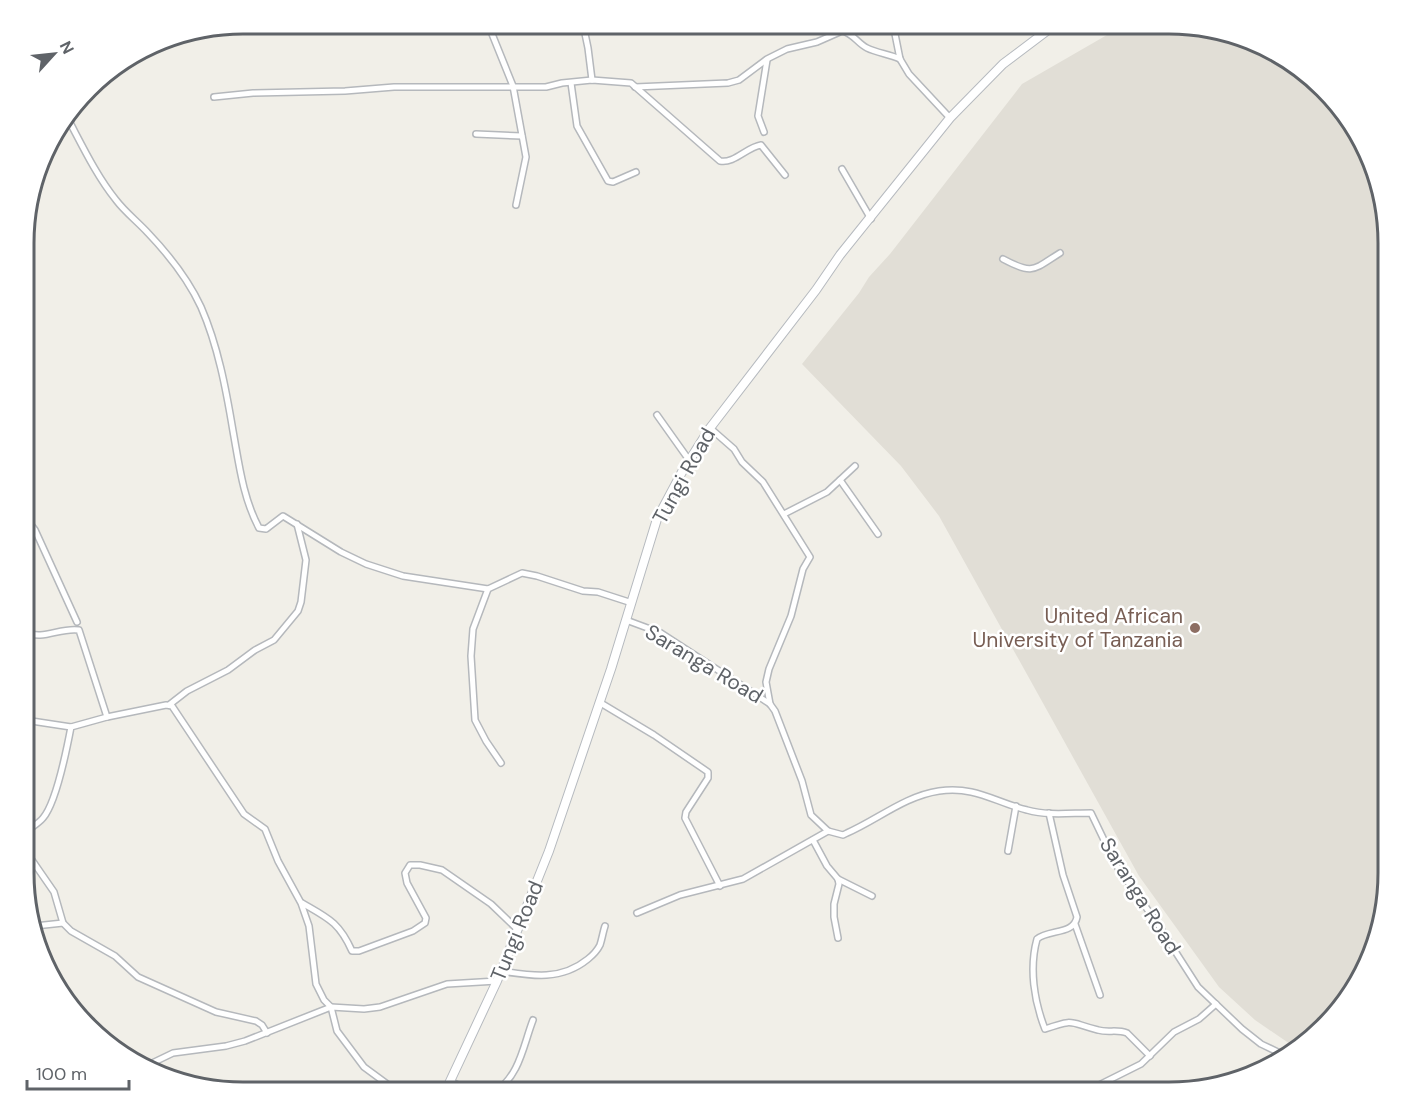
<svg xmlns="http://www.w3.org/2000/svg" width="1412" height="1116" viewBox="0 0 1412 1116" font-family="'DM Sans',sans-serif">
  <rect width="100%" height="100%" fill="#f1efe8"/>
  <!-- education -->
  <path fill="#e1ded6" d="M1126,24H1182L1252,41L1313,79L1365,147L1388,244V887L1371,957L1333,1017L1293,1046L1255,1020L1219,987L1139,876L939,516L901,466L802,364L859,293L869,277L890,254L1022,84Z"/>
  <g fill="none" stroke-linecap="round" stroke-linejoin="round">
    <defs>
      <g id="street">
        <path d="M488,24L513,86L526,157L516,205"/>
        <path d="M583,24L588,48L592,80"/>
        <path d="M893,24L900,59L909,74L950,118"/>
        <path d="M571,83L577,126L608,181L613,182L636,172"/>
        <path d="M635,87L728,83L739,80L767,59L787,49L817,42L842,31C853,33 857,43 867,48C877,53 889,54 900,59"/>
        <path d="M214,97L253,93L345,91L394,87H546L562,83L592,80L631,83L720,161C734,164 747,147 761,145L785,175"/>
        <path d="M67,117C82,145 96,175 116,200C125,212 138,222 148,233C168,254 189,281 201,307C218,346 226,389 233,431C239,464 243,498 259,528L266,529L283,516L341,552L366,564L403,576L488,589"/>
        <path d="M764,132L758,116L767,60"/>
        <path d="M476,134L522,136"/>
        <path d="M842,169L871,219"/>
        <path d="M1003,259C1033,275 1033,270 1060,253"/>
        <path d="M657,415L689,460"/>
        <path d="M710,428L734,449L742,462L763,482L810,557L803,569L791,616L769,669L766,682L770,704"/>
        <path d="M840,480L878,534"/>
        <path d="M784,514L827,492L855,466"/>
        <path d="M25,517L35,530L77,622"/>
        <path d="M626,620L661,633L770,704L775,711L802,781L811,815L828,831L843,835L847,833C877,820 905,796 939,791C976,786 994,802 1027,810C1048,816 1070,813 1091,813L1116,865L1157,923L1198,987L1242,1029L1261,1044L1282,1054"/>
        <path d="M25,632C43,641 60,627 79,630L107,717"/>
        <path d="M599,702L654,735L708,772V778L686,812L685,818L720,886"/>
        <path d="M169,705L187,691L228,670L255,650L274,640L298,611L301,602L306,560L297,524"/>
        <path d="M25,720L71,727"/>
        <path d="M501,763L486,741L475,720L471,656L473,629L488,589L522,573L537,576L583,591L598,592L632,603"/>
        <path d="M1049,813L1063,875L1077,917C1074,935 1049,929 1037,939C1029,968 1034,1001 1045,1029C1076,1018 1069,1023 1098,1030C1108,1033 1117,1029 1127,1033L1150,1056"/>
        <path d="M25,833C30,828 38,824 43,818C56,803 67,748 71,727L107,717L166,705L172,706L244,814L265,829L278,861L301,903L309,926L316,984L324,1000L331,1007L337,1031L364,1067L398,1092"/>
        <path d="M813,840L827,866L838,879L839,884L834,904V917L838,938"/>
        <path d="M25,850L54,892L63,923L71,931L115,956L138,977L216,1012L256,1021L262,1025L267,1033"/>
        <path d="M1008,851L1016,806"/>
        <path d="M838,879L872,896"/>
        <path d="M302,903C328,918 339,922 352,951H359L413,931L425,923L426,918L407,883L405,873L410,865H420L442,870L491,904L518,930"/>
        <path d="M637,913L680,895L743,879L828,831"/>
        <path d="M1075,924L1100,995"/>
        <path d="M35,926L63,923"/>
        <path d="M501,971C532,976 561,981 588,959C593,955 597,951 600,945C602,939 603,932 605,926"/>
        <path d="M146,1066L173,1053L226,1046L245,1041L331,1007L364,1009L380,1007L447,984L497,981"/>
        <path d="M450,1081L473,1092"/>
        <path d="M495,1092C520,1075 523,1046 533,1020"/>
        <path d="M1085,1092L1141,1064L1174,1032L1199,1019L1216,1004"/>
      </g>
      <path id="secondary" d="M445,1092L497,981L549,851L611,669L657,519L682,472L710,428L816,290L840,255L950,118L1003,64L1056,24"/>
    </defs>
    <!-- street casing -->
    <use href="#street" stroke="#b5b8bc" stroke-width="8"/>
    <!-- secondary casing -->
    <use href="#secondary" stroke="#b6babf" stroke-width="10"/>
    <!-- street -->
    <use href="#street" stroke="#fff" stroke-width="5"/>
    <!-- secondary -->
    <use href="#secondary" stroke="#fff" stroke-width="8"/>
  </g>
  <!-- markers -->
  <circle fill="#8d6e63" stroke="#fff" stroke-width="2" cx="1195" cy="628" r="6"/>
  <g text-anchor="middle" stroke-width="5" stroke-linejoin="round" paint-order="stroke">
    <!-- street labels -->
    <g font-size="21" fill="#5f6368" stroke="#fff">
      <text transform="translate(684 476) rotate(-61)" y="7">Tungi Road</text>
      <text transform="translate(704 664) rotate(31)" y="7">Saranga Road</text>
      <text transform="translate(1140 896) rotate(58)" y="7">Saranga Road</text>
      <text transform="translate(517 931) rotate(-68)" y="7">Tungi Road</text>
    </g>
    <!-- education labels -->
    <g font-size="21" fill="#785e54" stroke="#fff" text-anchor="end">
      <text x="1183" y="623">United African<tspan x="1183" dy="24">University of Tanzania</tspan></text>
    </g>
  </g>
  <!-- crop -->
  <path d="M0 0H1412V1116H0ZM243 34H1169A209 209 0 0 1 1378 243V873A209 209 0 0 1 1169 1082H243A209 209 0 0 1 34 873V243A209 209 0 0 1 243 34Z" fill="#fff" fill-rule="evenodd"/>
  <path fill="none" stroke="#5f6368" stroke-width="3" d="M243 34H1169A209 209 0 0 1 1378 243V873A209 209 0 0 1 1169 1082H243A209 209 0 0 1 34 873V243A209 209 0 0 1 243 34Z"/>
  <!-- north arrow -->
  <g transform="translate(54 54) rotate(63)" stroke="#ffffff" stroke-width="4.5" paint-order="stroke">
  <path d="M0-4.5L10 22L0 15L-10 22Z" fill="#5f6368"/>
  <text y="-9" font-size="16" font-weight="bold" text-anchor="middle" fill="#5f6368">N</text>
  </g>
  <!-- scale -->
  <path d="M27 1080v9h102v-9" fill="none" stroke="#5f6368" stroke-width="3"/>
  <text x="36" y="1080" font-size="18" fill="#5f6368" stroke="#ffffff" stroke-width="4.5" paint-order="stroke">100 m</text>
</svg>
